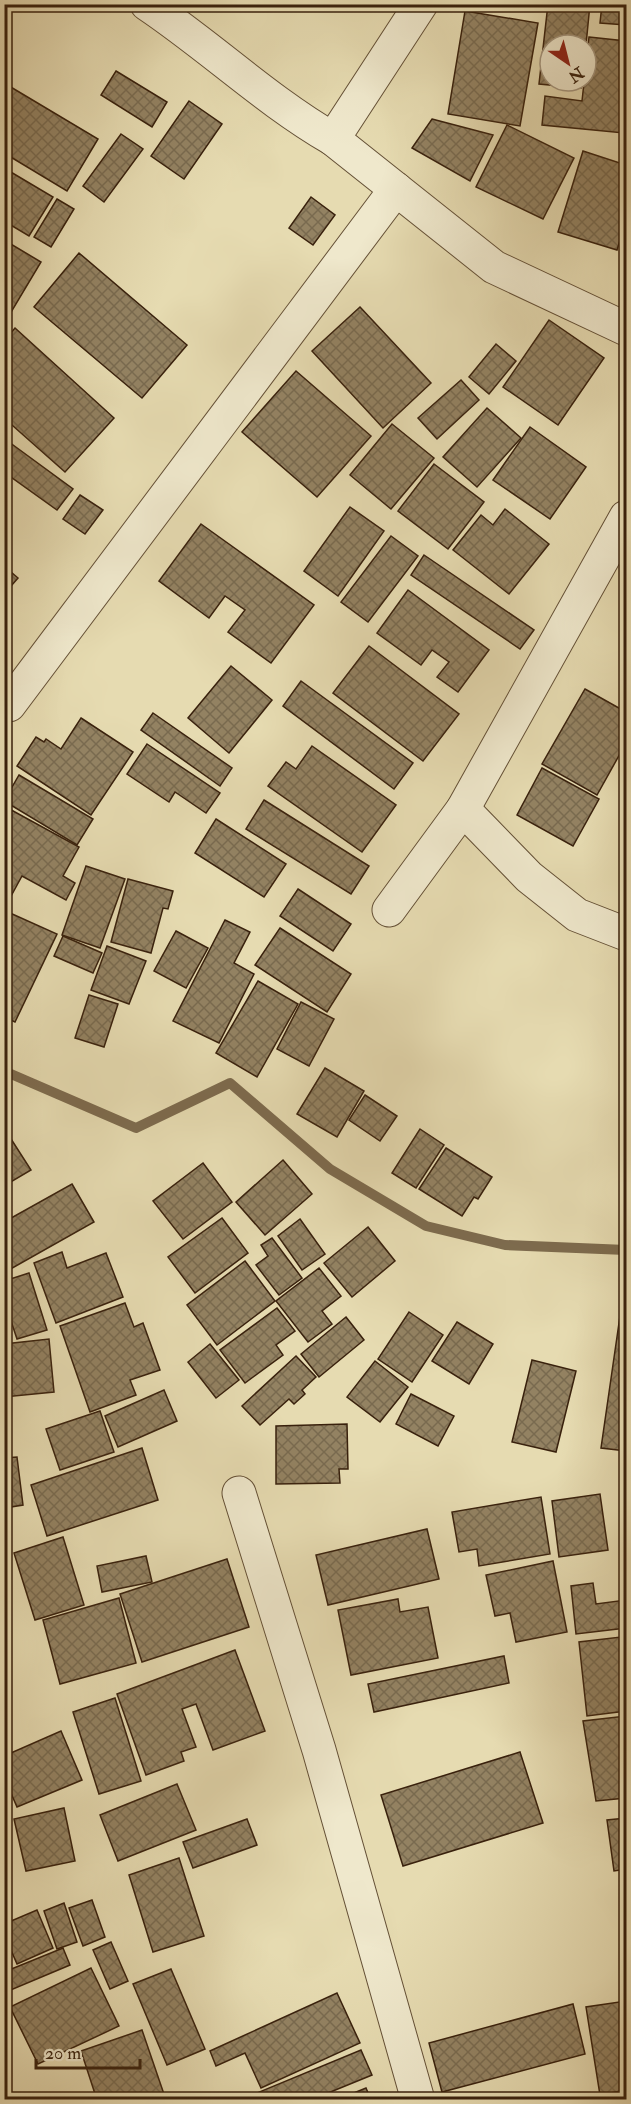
<svg xmlns="http://www.w3.org/2000/svg" width="631" height="2104" viewBox="0 0 631 2104" font-family="'IM FELL Double Pica',serif">
  <defs>
    <pattern id="building-cross-hatch" width="8" height="8" patternUnits="userSpaceOnUse" patternTransform="scale(1.5)"><rect width="8" height="8" fill="#938262"/><path d="M0 0l8 8M0 8l8-8" fill="none" stroke="#796a4f"/></pattern>
  </defs>
  <rect width="100%" height="100%" fill="#e6dbb1"/>
  <filter id="stains"><feTurbulence type="fractalNoise" baseFrequency=".00333" numOctaves="4"/><feColorMatrix values="0 0 0 0 .2 0 0 0 0 .09 0 0 0 0 .02 0 0 0 .5 -.17"/></filter>
  <radialGradient id="worn" r=".72"><stop offset=".6" stop-color="#630" stop-opacity="0"/><stop offset="1" stop-color="#630" stop-opacity=".3"/></radialGradient>
  <g fill="none" stroke-linecap="round" stroke-linejoin="round">
    <!-- stream -->
    <path stroke="#7d6b4e" stroke-width="10" d="M4,1071L136,1128L230,1083L330,1169L426,1226L505,1245L626,1250"/>
  </g>
  <!-- building -->
  <g fill="url(#building-cross-hatch)" stroke="#39210d" stroke-width="1.5">
    <path d="M548,4H590L586,45H550V81H581V88L539,84Z"/>
    <path d="M602,4H626V25L600,23Z"/>
    <path d="M465,11L538,23L520,126L448,114Z"/>
    <path d="M589,37L626,41L624,133L542,125L545,96L582,101Z"/>
    <path d="M116,71L167,102L152,127L101,95Z"/>
    <path d="M4,83L98,139L67,191L4,153Z"/>
    <path d="M189,101L222,124L184,179L151,156Z"/>
    <path d="M432,119L493,135L470,181L412,148Z"/>
    <path d="M507,125L574,158L543,219L476,187Z"/>
    <path d="M121,134L143,149L104,202L83,186Z"/>
    <path d="M583,151L626,165V221L617,250L558,232Z"/>
    <path d="M4,168L53,197L29,236L4,221Z"/>
    <path d="M311,197L335,215L313,245L289,228Z"/>
    <path d="M57,199L74,209L51,247L34,237Z"/>
    <path d="M4,240L41,262L7,319L4,317Z"/>
    <path d="M79,253L187,345L142,398L34,307Z"/>
    <path d="M360,307L431,383L383,428L312,351Z"/>
    <path d="M549,320L604,358L558,425L503,387Z"/>
    <path d="M15,328L114,418L65,472L4,418V341Z"/>
    <path d="M496,344L516,361L489,394L469,377Z"/>
    <path d="M296,371L371,436L317,497L242,432Z"/>
    <path d="M461,380L479,400L437,439L418,418Z"/>
    <path d="M487,408L521,438L477,487L443,457Z"/>
    <path d="M392,424L434,458L391,509L350,475Z"/>
    <path d="M530,427L586,467L550,519L493,480Z"/>
    <path d="M9,442L73,489L57,510L4,472V448Z"/>
    <path d="M434,464L484,502L448,549L398,511Z"/>
    <path d="M80,495L103,510L85,534L63,519Z"/>
    <path d="M350,507L384,531L338,596L304,571Z"/>
    <path d="M505,509L549,544L509,594L453,550L481,515L493,525Z"/>
    <path d="M201,524L314,605L271,663L228,632L245,610L225,596L209,618L159,581Z"/>
    <path d="M391,536L418,556L368,622L341,602Z"/>
    <path d="M424,555L534,630L520,649L411,575Z"/>
    <path d="M4,566L18,578L4,594Z"/>
    <path d="M408,590L489,650L458,692L437,677L449,662L432,650L421,665L377,633Z"/>
    <path d="M369,646L459,714L423,761L333,693Z"/>
    <path d="M231,666L272,700L229,753L188,718Z"/>
    <path d="M301,681L413,763L394,789L283,706Z"/>
    <path d="M585,689L626,712V743L597,795L542,764Z"/>
    <path d="M153,713L232,768L220,786L141,730Z"/>
    <path d="M81,718L133,752L91,815L17,766L36,737L44,742L46,739L61,749Z"/>
    <path d="M147,744L220,793L206,813L175,792L169,802L127,774Z"/>
    <path d="M312,746L396,805L362,852L268,786L286,762L296,769Z"/>
    <path d="M542,768L599,799L573,846L517,815Z"/>
    <path d="M19,775L93,819L77,845L4,801Z"/>
    <path d="M264,800L369,866L351,894L246,829Z"/>
    <path d="M4,806L79,847L63,876L75,883L66,900L22,876L10,898L4,894Z"/>
    <path d="M216,819L286,864L264,897L195,853Z"/>
    <path d="M86,866L125,879L100,948L62,935Z"/>
    <path d="M128,879L173,891L168,909L163,908L151,953L111,942Z"/>
    <path d="M298,889L351,924L333,951L280,916Z"/>
    <path d="M10,913L57,934L15,1022L4,1017V925Z"/>
    <path d="M225,920L250,932L234,963L254,974L219,1043L173,1021Z"/>
    <path d="M280,928L351,974L327,1012L255,965Z"/>
    <path d="M176,931L208,948L186,988L154,971Z"/>
    <path d="M63,936L102,953L93,973L54,956Z"/>
    <path d="M107,946L146,961L129,1004L91,990Z"/>
    <path d="M258,981L298,1004L257,1077L216,1053Z"/>
    <path d="M89,995L118,1004L104,1047L75,1038Z"/>
    <path d="M301,1002L334,1019L309,1066L277,1049Z"/>
    <path d="M325,1068L364,1091L337,1137L297,1114Z"/>
    <path d="M365,1095L397,1116L380,1141L349,1120Z"/>
    <path d="M4,1128L31,1170L4,1186Z"/>
    <path d="M420,1129L444,1145L416,1188L392,1173Z"/>
    <path d="M446,1148L492,1177L478,1199L474,1197L462,1216L419,1189Z"/>
    <path d="M283,1160L312,1194L265,1235L236,1202Z"/>
    <path d="M203,1163L232,1202L183,1239L153,1201Z"/>
    <path d="M72,1184L94,1222L7,1271L4,1267V1222Z"/>
    <path d="M222,1218L248,1253L195,1293L168,1257Z"/>
    <path d="M300,1219L325,1254L302,1270L278,1236Z"/>
    <path d="M368,1227L395,1261L352,1297L324,1263Z"/>
    <path d="M272,1238L302,1278L279,1295L256,1265L268,1256L261,1245Z"/>
    <path d="M62,1252L67,1268L106,1253L123,1297L56,1323L34,1263Z"/>
    <path d="M245,1261L275,1301L217,1345L187,1305Z"/>
    <path d="M319,1268L341,1296L322,1311L332,1324L308,1342L276,1301Z"/>
    <path d="M29,1273L47,1330L17,1339L4,1300V1281Z"/>
    <path d="M125,1303L134,1327L143,1323L160,1370L130,1380L136,1395L90,1412L60,1326Z"/>
    <path d="M277,1308L295,1331L276,1345L283,1355L245,1383L220,1350Z"/>
    <path d="M409,1312L443,1335L412,1382L378,1359Z"/>
    <path d="M620,1316L626,1317V1451L601,1448Z"/>
    <path d="M346,1317L364,1340L319,1377L301,1354Z"/>
    <path d="M457,1322L493,1344L469,1384L432,1361Z"/>
    <path d="M49,1339L54,1392L4,1397V1344Z"/>
    <path d="M210,1344L239,1380L216,1398L188,1362Z"/>
    <path d="M296,1356L316,1377L302,1390L305,1394L294,1404L289,1399L260,1425L242,1406Z"/>
    <path d="M532,1360L576,1371L556,1452L512,1442Z"/>
    <path d="M375,1361L408,1387L380,1422L347,1397Z"/>
    <path d="M164,1390L177,1421L118,1447L105,1416Z"/>
    <path d="M411,1394L454,1416L438,1446L396,1424Z"/>
    <path d="M100,1411L114,1452L60,1470L46,1429Z"/>
    <path d="M347,1424L348,1469H339L340,1483L276,1484V1426Z"/>
    <path d="M142,1448L158,1500L47,1536L31,1485Z"/>
    <path d="M17,1457L23,1505L4,1508V1458Z"/>
    <path d="M600,1494L608,1550L559,1557L552,1501Z"/>
    <path d="M541,1497L550,1554L479,1566L477,1549L459,1552L452,1512Z"/>
    <path d="M427,1529L439,1579L328,1605L316,1555Z"/>
    <path d="M63,1537L84,1605L35,1620L14,1553Z"/>
    <path d="M146,1556L152,1582L102,1592L97,1566Z"/>
    <path d="M227,1559L249,1627L142,1662L120,1594Z"/>
    <path d="M553,1561L567,1632L516,1642L510,1613L495,1616L486,1575Z"/>
    <path d="M593,1583L596,1604L626,1600V1628L576,1634L571,1586Z"/>
    <path d="M119,1598L136,1663L60,1684L43,1620Z"/>
    <path d="M398,1599L400,1612L428,1607L438,1658L351,1675L338,1610Z"/>
    <path d="M621,1637L626,1711L587,1716L579,1642Z"/>
    <path d="M235,1650L265,1731L213,1750L196,1704L182,1709L196,1747L181,1752L184,1761L146,1775L117,1694Z"/>
    <path d="M504,1656L509,1683L374,1712L368,1684Z"/>
    <path d="M115,1698L141,1781L99,1794L73,1712Z"/>
    <path d="M626,1716V1798L596,1801L583,1721Z"/>
    <path d="M61,1731L82,1780L17,1807L4,1777V1756Z"/>
    <path d="M520,1752L543,1823L403,1866L381,1795Z"/>
    <path d="M177,1784L196,1830L118,1861L100,1815Z"/>
    <path d="M64,1808L75,1861L26,1871L14,1819Z"/>
    <path d="M626,1818V1869L614,1871L607,1820Z"/>
    <path d="M247,1819L257,1845L193,1868L183,1842Z"/>
    <path d="M179,1858L204,1936L153,1952L129,1875Z"/>
    <path d="M92,1900L105,1937L83,1946L69,1908Z"/>
    <path d="M64,1903L77,1942L57,1949L44,1911Z"/>
    <path d="M37,1910L53,1948L17,1964L4,1934V1924Z"/>
    <path d="M111,1942L128,1981L110,1989L93,1950Z"/>
    <path d="M63,1948L70,1965L6,1992L4,1972Z"/>
    <path d="M91,1968L119,2026L38,2064L10,2007Z"/>
    <path d="M171,1969L205,2049L167,2065L133,1984Z"/>
    <path d="M337,1993L360,2043L261,2088L245,2053L216,2066L210,2051Z"/>
    <path d="M626,2001V2090L600,2095L586,2007Z"/>
    <path d="M573,2004L585,2054L442,2092L429,2043Z"/>
    <path d="M142,2030L166,2100H97L81,2051Z"/>
    <path d="M361,2050L372,2075L311,2100H240Z"/>
    <path d="M366,2088L371,2100H345L344,2097Z"/>
  </g>
  <g fill="none" stroke-linecap="round" stroke-linejoin="round">
    <defs>
      <g id="minor">
        <path d="M147,4C211,47 267,101 333,139L421,4"/>
        <path d="M333,139L494,267L626,329"/>
        <path d="M9,705L396,189"/>
        <path d="M463,809L529,877L577,915L626,934"/>
        <path d="M389,910L463,809L626,517"/>
        <path d="M239,1493L319,1750L418,2100"/>
      </g>
    </defs>
    <!-- minor casing -->
    <use href="#minor" stroke="#645036" stroke-width="35"/>
    <!-- minor -->
    <use href="#minor" stroke="#efe8cc" stroke-width="33"/>
  </g>
  <!-- margin -->
  <rect width="631" height="2104" fill="none" stroke="#e6dbb1" stroke-width="24"/>
  <rect x="6" y="6" width="619" height="2092" fill="none" stroke="#39210d" stroke-width="3"/>
  <rect x="12" y="12" width="607" height="2080" fill="none" stroke="#39210d" stroke-width="1.5"/>
  <!-- north arrow -->
  <g transform="translate(568 63) rotate(145)"><circle r="28" fill="#efe8cc" stroke="#a69880" stroke-width="1.5"/>
  <path d="M0-4.5L10 22L0 15L-10 22Z" fill="#8f2418"/>
  <text y="-9" font-size="16" font-weight="bold" text-anchor="middle" fill="#39210d">N</text>
  </g>
  <!-- scale -->
  <path d="M36 2059v9h104v-9" fill="none" stroke="#39210d" stroke-width="3"/>
  <text x="45" y="2059" font-size="18" fill="#39210d" stroke="#efe8cc" stroke-width="4.5" paint-order="stroke">20 m</text>
  <rect width="100%" height="100%" filter="url(#stains)"/>
  <rect width="100%" height="100%" fill="url(#worn)"/>
</svg>
